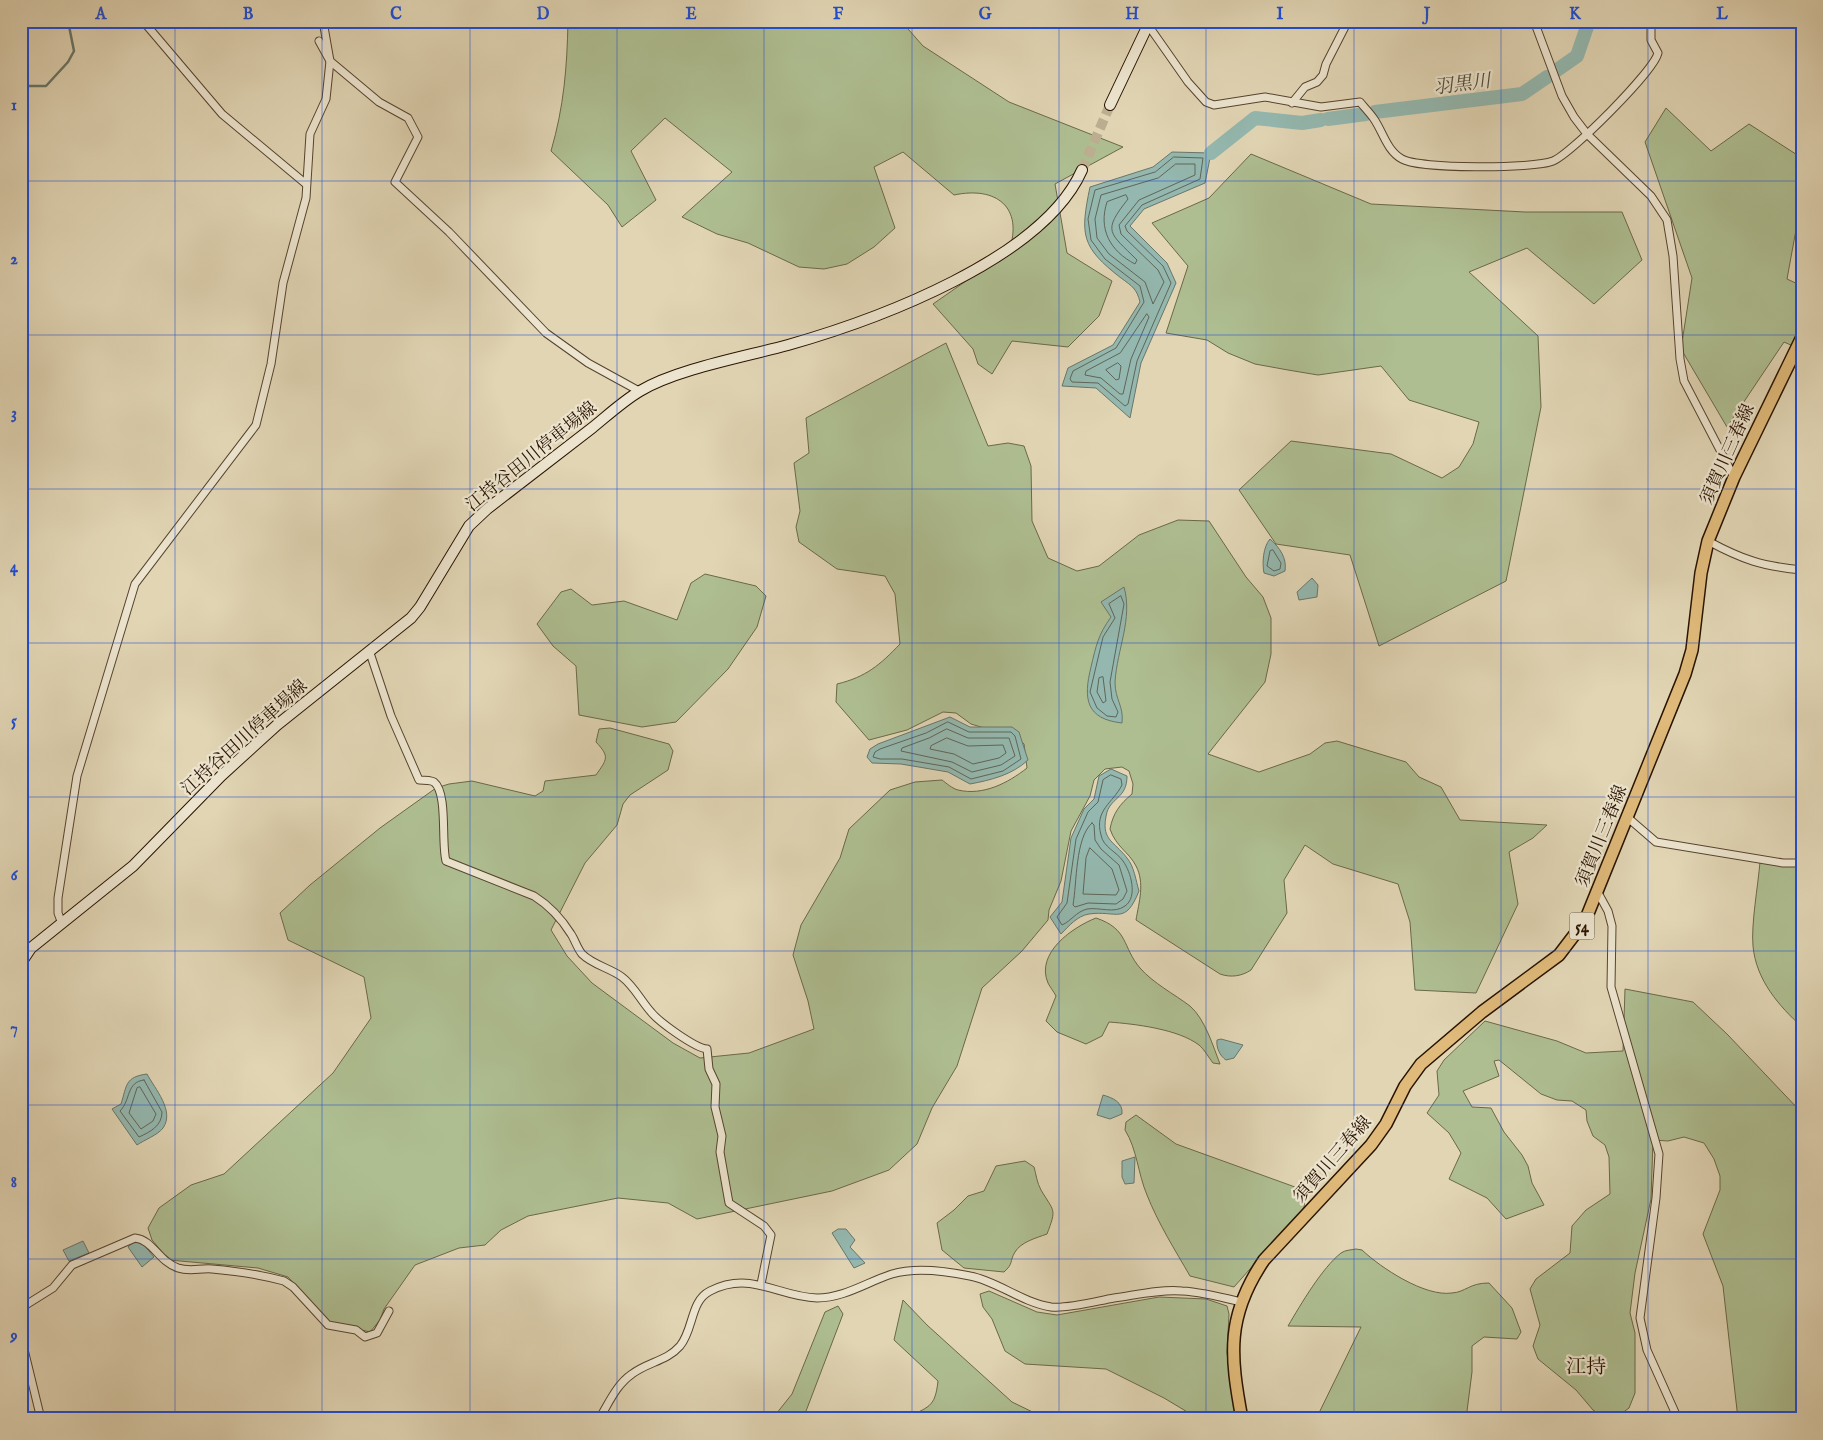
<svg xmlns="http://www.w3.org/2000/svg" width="1823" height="1440" viewBox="0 0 1823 1440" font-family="'IM FELL English','Noto Serif JP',serif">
  <rect width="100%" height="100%" fill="#e1d5b4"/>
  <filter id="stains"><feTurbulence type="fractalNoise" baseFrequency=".004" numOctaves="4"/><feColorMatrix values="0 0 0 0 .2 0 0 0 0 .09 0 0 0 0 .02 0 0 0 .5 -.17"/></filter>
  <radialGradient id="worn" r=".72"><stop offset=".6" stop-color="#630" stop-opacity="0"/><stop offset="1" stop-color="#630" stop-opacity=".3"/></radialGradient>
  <!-- green -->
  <g fill="#aebe91" stroke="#6b6849">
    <path d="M568,21H901L923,46L1009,102L1123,147L1055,184L1067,253L1112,281L1099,316L1068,347L1012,341L992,374L978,364L973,349L933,304L1009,251C1024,207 996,186 954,195L903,152L874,167L895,228L874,247L847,264L824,269L799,267L748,243L717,234L682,217L732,172L665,118L631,151L656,200L622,227L608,205L551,151C564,106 567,68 568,21Z"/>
    <path d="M1666,108L1711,151L1749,124L1802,158V197L1787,279L1802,286V350L1784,342L1727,427L1681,349L1692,278L1645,142Z"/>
    <path d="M1251,154L1371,204L1525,212H1622L1642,260L1594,304L1527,248L1469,272L1538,336L1541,407L1506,581L1379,646L1350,555L1276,544L1239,490L1291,441L1391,454L1442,478L1459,467L1473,444L1479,422L1409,400L1381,366L1318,375L1288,370L1255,364L1228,353L1207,340L1166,333L1188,266L1152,223L1209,198Z"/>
    <path d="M946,343L988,446L1008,443L1024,446L1031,466L1032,521L1048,558L1077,571L1099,566L1139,535L1178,520L1209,521L1246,577L1263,597L1271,618V654L1265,682L1208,754L1259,772L1310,754L1325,743L1337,741L1406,762L1419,777L1441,787L1460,820L1547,825L1533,838L1509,852L1518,904L1476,993L1415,990L1410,922L1398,884L1333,864L1305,845L1284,880L1287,913L1251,970C1242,976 1231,978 1220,974L1136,920C1139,902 1145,883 1136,866C1129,852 1116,847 1110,829C1113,813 1120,804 1132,794L1133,784L1129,771L1122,767L1105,769L1094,780L1090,796L1071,831L1061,881L1049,910L1048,920L1022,951L982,988L957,1066L932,1108L917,1144L889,1170L832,1191L697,1219L668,1203L618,1198L528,1216L501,1230L485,1245L459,1248L415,1265L384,1309L380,1320L370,1332L329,1322L288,1277L258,1268L169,1260L152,1240L148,1228L159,1208L191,1185L224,1174L333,1073L371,1018L364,977L288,940L280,913L310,885L380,828L436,788L449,784L472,781L535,796L543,791L545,781L596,775C607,759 610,757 596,742L599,729L610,728L669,744L673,751L668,770L630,795L623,804L617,825L585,863L551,930L567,956L592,983L673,1043L700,1058L749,1053L814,1029L808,1001L793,955L801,925L840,858L849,829L890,790L915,782L942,780C946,783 953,789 958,790C983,796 1008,783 1027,768L1024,744L1012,732L991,730L971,724L956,713L943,712L907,730L869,740L836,702L837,684C866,677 880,665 900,644L895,594L885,576L837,569L799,542L796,527L800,511L794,463L809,453L806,418Z"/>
    <path d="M705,574L756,586L766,596L757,627L728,669L676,722L642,727L579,715L576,666L553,646L537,624L561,592L571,589L592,605L624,601L677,620L691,583Z"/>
    <path d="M1802,861V1027C1779,1006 1756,980 1753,946C1751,924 1758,886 1760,862Z"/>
    <path d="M1096,918C1129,929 1122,947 1140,968C1153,983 1174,994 1190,1006C1205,1019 1213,1046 1220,1064L1213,1063C1209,1058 1204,1049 1199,1045C1178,1029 1135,1024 1109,1022L1102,1036L1086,1044L1057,1032L1046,1021L1056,996C1054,992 1050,987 1048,983C1035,953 1073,927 1096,918Z"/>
    <path d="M1625,989L1693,1002L1727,1034L1802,1113V1419H1738L1723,1286L1703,1234L1720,1190V1176L1714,1159L1704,1143L1684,1137L1668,1141L1653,1140L1651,1199L1635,1273L1630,1313L1635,1333V1393L1629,1408L1617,1417H1604L1593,1410L1576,1390L1538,1359L1533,1346L1540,1325L1530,1289L1536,1279L1570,1253L1572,1226L1586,1210L1610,1194L1609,1157L1605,1145L1593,1136L1587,1121L1586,1110L1572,1101L1557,1100L1541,1094L1499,1060L1494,1061L1499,1076L1463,1091L1472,1107L1491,1108L1504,1132L1522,1155L1528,1166L1532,1183L1544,1205L1506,1219L1487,1198L1449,1179L1461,1153L1449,1133L1427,1113L1439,1095L1437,1071L1444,1060L1485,1021L1557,1041L1586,1053L1623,1051Z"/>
    <path d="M1136,1115L1176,1144L1295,1187L1305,1197L1304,1208L1234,1287L1190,1276C1175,1250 1158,1223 1147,1195C1138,1174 1137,1149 1125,1130L1126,1122Z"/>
    <path d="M1025,1161L1034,1167C1036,1174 1037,1183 1041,1190C1054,1212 1057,1208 1047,1234C1036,1238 1021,1242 1015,1252C1009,1262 1014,1263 1004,1272L964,1268L942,1250L937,1223L954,1210L968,1196L984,1191L996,1166Z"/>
    <path d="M1356,1249L1362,1250C1381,1268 1425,1297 1452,1293C1466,1292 1469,1283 1489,1283L1512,1308L1521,1332L1517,1339L1484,1337L1472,1346V1372L1466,1419H1310L1317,1417L1361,1327L1288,1326C1301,1304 1322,1268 1341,1253C1345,1250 1351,1250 1356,1249Z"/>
    <path d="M989,1291L1037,1312L1057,1315L1159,1297L1206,1299L1227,1306L1229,1314L1227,1353L1237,1417L1199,1419L1164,1398L1106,1369L1025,1364L1005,1351L992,1319L983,1307L980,1294Z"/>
    <path d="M903,1300L927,1325L1012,1402L1047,1419H905C928,1406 935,1409 938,1381L894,1340Z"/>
    <path d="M838,1306L843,1314L803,1419H772L792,1394L825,1312Z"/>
  </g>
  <!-- water -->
  <g fill="#94b8af" stroke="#697669">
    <path d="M1172,152L1211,153L1205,183L1144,209L1130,226L1167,263L1176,283L1141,363L1130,418L1096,388L1062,386L1068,368L1113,345L1140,302C1137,289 1132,286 1121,278C1081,247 1080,235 1090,187L1153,167Z"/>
    <path d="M1270,539C1280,548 1287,558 1285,571L1274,576L1264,573C1262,563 1263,547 1270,539Z"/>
    <path d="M1312,578L1318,585L1317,597L1299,600L1297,592Z"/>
    <path d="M1124,587C1133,619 1117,649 1115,682C1115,700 1124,706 1122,723C1086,719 1083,699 1091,667C1096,646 1098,635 1111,617L1101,602Z"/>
    <path d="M950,717L970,727H1012L1019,732L1028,760C1012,775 991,780 970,784L948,772L901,764L872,763L867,757L870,749L878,744Z"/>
    <path d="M1111,769L1127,776C1127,798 1112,797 1107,812C1100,840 1113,840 1127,858C1134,866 1136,881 1139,891C1125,926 1117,910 1089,914C1077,916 1069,926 1061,934L1050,917L1062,902L1071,838L1084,809L1094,799L1099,776Z"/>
    <path d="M1221,1039L1243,1045L1234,1058L1226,1060C1220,1056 1216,1048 1217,1040Z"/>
    <path d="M147,1074C155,1089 175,1111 163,1128C158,1135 144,1140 137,1145L112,1109L121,1104C127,1085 125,1077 147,1074Z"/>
    <path d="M1103,1095C1113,1098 1123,1102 1122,1114L1110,1119L1097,1115Z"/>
    <path d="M1135,1157L1134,1183L1125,1184L1122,1177V1161Z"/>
    <path d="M838,1229H846L855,1240L850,1247L865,1263L854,1268L832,1233Z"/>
    <path d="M83,1241L89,1253L69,1261L63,1250Z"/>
    <path d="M135,1241L144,1245L154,1257L142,1267L128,1247Z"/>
  </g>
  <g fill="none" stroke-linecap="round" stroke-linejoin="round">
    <!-- shore -->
    <g stroke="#5e6658" stroke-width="1">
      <path d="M1174,157L1203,158L1200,179L1142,205L1125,226L1127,231L1163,266L1171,283L1137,361L1128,404L1125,406L1098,383L1072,382L1070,379L1073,371L1116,348L1144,302L1140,286L1105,259L1091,240L1088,219L1095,190L1155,172Z"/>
      <path d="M1176,164H1195V175L1139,200L1119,225L1121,234L1158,270L1164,282L1153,304L1145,282L1109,254L1097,238L1095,219L1101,195L1158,178Z"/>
      <path d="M1126,195L1128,199C1102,232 1109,232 1137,260L1135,264C1110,251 1098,229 1107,202Z"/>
      <path d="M1147,314L1149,317L1131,359L1123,394H1120L1101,378L1085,375L1086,371L1120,353Z"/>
      <path d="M1118,363L1121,366L1119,379L1116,380L1106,370Z"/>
      <path d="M1273,550L1281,563L1280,569L1274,571L1267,566L1270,551Z"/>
      <path d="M1121,596L1124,604L1110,682L1112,699L1118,712L1116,717L1107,716L1097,708L1090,692L1103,637L1115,618L1109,604Z"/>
      <path d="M1103,677L1106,701L1103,703L1097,692L1099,678Z"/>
      <path d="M948,722L969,732H1011L1015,736L1021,759L1003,771L971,779L949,767L902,759H880L873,757L875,752L880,749L926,733Z"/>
      <path d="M947,729L968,738H1009L1015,756L1001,765L972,772L952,762L901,751L902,748L929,738Z"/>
      <path d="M947,738L968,746L1003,745L1006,753L999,758L973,764L954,754L930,749L931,746Z"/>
      <path d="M1111,775L1121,779L1122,785C1113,803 1094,810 1101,835C1103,847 1117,852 1123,861C1131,872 1138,897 1125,906C1114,914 1100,907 1087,909C1076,912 1071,921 1062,925L1057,917L1067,903L1076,839L1088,812L1098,802L1103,780Z"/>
      <path d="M1092,823L1094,825L1095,840L1101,849L1119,865L1127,891L1123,899L1116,904L1088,903L1075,907L1073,905C1077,883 1075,838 1092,823Z"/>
      <path d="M1090,848L1112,869L1119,890L1116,895L1083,894L1086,858Z"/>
      <path d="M144,1080L162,1112C162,1126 150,1132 139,1137L120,1111C131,1100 126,1082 144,1080Z"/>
      <path d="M140,1087L156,1114L153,1121L141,1129L129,1113L137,1088Z"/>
    </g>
    <!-- stream -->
    <path stroke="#697669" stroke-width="2.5" d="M21,86H46L68,62L74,51L68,21"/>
    <!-- river -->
    <g stroke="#94b8af" stroke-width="14">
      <path d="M1557,70L1577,56L1589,21"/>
      <path d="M1375,112L1522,94L1547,77"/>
      <path d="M1328,119L1366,114"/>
      <path d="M1211,153L1255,118L1302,123L1321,120"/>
    </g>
    <!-- secondary-tunnel -->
    <path stroke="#bcae90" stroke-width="10" stroke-dasharray="10 5" stroke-linecap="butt" d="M1082,170L1110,105"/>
    <defs>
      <g id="street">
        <path d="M143,21L222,114L306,184"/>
        <path d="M1534,21L1562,96L1574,117L1587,134L1651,196L1667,220L1673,256L1680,359L1684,381L1734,477"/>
        <path d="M1148,25L1188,82L1206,102L1214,105L1265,97L1321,107L1360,102C1364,107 1370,113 1374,119C1383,132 1387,151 1402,159C1419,169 1533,169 1553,161C1571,154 1654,71 1658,53L1651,40V21"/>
        <path d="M319,41L330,61L379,102L408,118L418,137L395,182L449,232L546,333L588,363L639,391"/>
        <path d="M1292,103L1305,87L1317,82L1323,75L1326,64L1348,21"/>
        <path d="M1708,541C1743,560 1762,566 1802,570"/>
        <path d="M370,653L391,716L419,780C423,780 430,780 434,782C448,793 441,843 446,861L534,896C550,906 561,918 571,934C575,940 577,948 582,954C593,965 610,968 622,977C634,986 641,1001 651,1012C659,1022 695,1048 707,1049L709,1069L716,1084L715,1107L722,1136L720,1152L729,1203L764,1226L771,1235L761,1284"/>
        <path d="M1627,817L1656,842L1783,863H1802"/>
        <path d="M1597,891L1608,911L1612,926L1611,987L1659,1154L1656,1198L1640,1318L1647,1350L1678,1419"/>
        <path d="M62,924L58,913V898L77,776L135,584L256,425L271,364L283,283L306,198L310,134L326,99L330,61L323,21"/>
        <path d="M21,1308L53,1288L72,1265L135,1238C153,1240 158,1261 178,1268C190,1272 200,1268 212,1269C235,1271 262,1275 284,1281L293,1287L328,1325L356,1330L365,1337L377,1333L389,1311"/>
        <path d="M21,1337L41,1419"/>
        <path d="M599,1419C609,1403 616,1385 632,1374C648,1362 667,1361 680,1346C694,1329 690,1301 710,1291C751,1270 778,1297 817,1298C844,1298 867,1282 892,1274C915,1267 946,1271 970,1276C997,1281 1021,1302 1051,1307C1068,1309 1097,1301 1114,1298C1136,1295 1160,1289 1182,1291C1202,1292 1221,1297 1241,1302"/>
      </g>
      <g id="secondary">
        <path d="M1138,21L1148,25"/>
        <path d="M1110,105L1148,25L1154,21"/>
        <path d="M21,963L31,948L133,866L221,776L277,725L411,618L420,607L469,526L487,509C522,482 557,455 592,428C607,416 623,401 640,391C677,369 744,357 788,345C876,320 1043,259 1082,170"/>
      </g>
      <path id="primary" d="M1242,1419C1230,1355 1226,1316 1264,1260L1371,1145L1386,1124L1405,1086L1421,1064L1482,1012L1559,955L1585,921L1685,674L1692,650L1701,573L1708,541L1734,477L1802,337"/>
    </defs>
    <!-- street casing -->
    <use href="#street" stroke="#56442e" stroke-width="9"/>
    <!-- secondary casing -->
    <use href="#secondary" stroke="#281301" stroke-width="12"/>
    <!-- primary casing -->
    <use href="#primary" stroke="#281301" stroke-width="14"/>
    <!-- street -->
    <use href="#street" stroke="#ece4ce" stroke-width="7"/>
    <!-- secondary -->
    <use href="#secondary" stroke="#ece4ce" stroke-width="10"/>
    <!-- primary -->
    <use href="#primary" stroke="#e0ba7a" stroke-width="11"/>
  </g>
  <!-- grid -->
  <path fill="none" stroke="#1d4ed8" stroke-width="1" stroke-opacity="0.55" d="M175,21V1419M322,21V1419M470,21V1419M617,21V1419M764,21V1419M912,21V1419M1059,21V1419M1206,21V1419M1354,21V1419M1501,21V1419M1648,21V1419M21,181H1802M21,335H1802M21,489H1802M21,643H1802M21,797H1802M21,951H1802M21,1105H1802M21,1259H1802"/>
  <g text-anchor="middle" stroke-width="4.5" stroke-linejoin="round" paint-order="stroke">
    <!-- shield labels -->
    <rect fill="#ece4ce" stroke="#63523e" stroke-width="1" x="1569.5" y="912.5" width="25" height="27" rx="4"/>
    <g font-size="16" font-weight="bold" fill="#281301">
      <text x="1582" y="932">54</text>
    </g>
    <!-- street labels -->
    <g font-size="18" fill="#281301" stroke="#ece4ce">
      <text transform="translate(1727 454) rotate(-66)" y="6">須賀川三春線</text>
      <text transform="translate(531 456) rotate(-39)" y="6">江持谷田川停車場線</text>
      <text transform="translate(244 737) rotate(-42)" y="6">江持谷田川停車場線</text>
      <text transform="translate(1601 836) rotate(-68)" y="6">須賀川三春線</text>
      <text transform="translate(1332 1159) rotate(-49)" y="6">須賀川三春線</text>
    </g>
    <!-- water labels -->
    <g font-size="19" font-style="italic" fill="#4e4d3e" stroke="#ece4ce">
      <text transform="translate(1462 83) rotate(-7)" y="7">羽黒川</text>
    </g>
    <!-- quarter labels -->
    <g font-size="20" fill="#281301" stroke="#ece4ce">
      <text x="1586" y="1373">江持</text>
    </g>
  </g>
  <!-- margin -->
  <rect width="1823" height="1440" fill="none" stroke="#e1d5b4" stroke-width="55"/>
  <rect x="28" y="28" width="1768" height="1384" fill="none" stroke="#1d4ed8" stroke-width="2"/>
  <g font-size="16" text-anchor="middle" font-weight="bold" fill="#1d4ed8">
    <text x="101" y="19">A</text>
    <text x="248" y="19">B</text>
    <text x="396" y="19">C</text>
    <text x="543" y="19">D</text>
    <text x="691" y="19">E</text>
    <text x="838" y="19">F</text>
    <text x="985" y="19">G</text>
    <text x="1132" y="19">H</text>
    <text x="1280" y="19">I</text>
    <text x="1427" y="19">J</text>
    <text x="1575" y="19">K</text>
    <text x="1722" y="19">L</text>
    <text x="14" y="110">1</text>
    <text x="14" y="264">2</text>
    <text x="14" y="418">3</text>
    <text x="14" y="572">4</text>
    <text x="14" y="726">5</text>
    <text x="14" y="880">6</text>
    <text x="14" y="1033">7</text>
    <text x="14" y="1187">8</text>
    <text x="14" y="1341">9</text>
  </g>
  <rect width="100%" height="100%" filter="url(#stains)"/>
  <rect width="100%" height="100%" fill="url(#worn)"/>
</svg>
